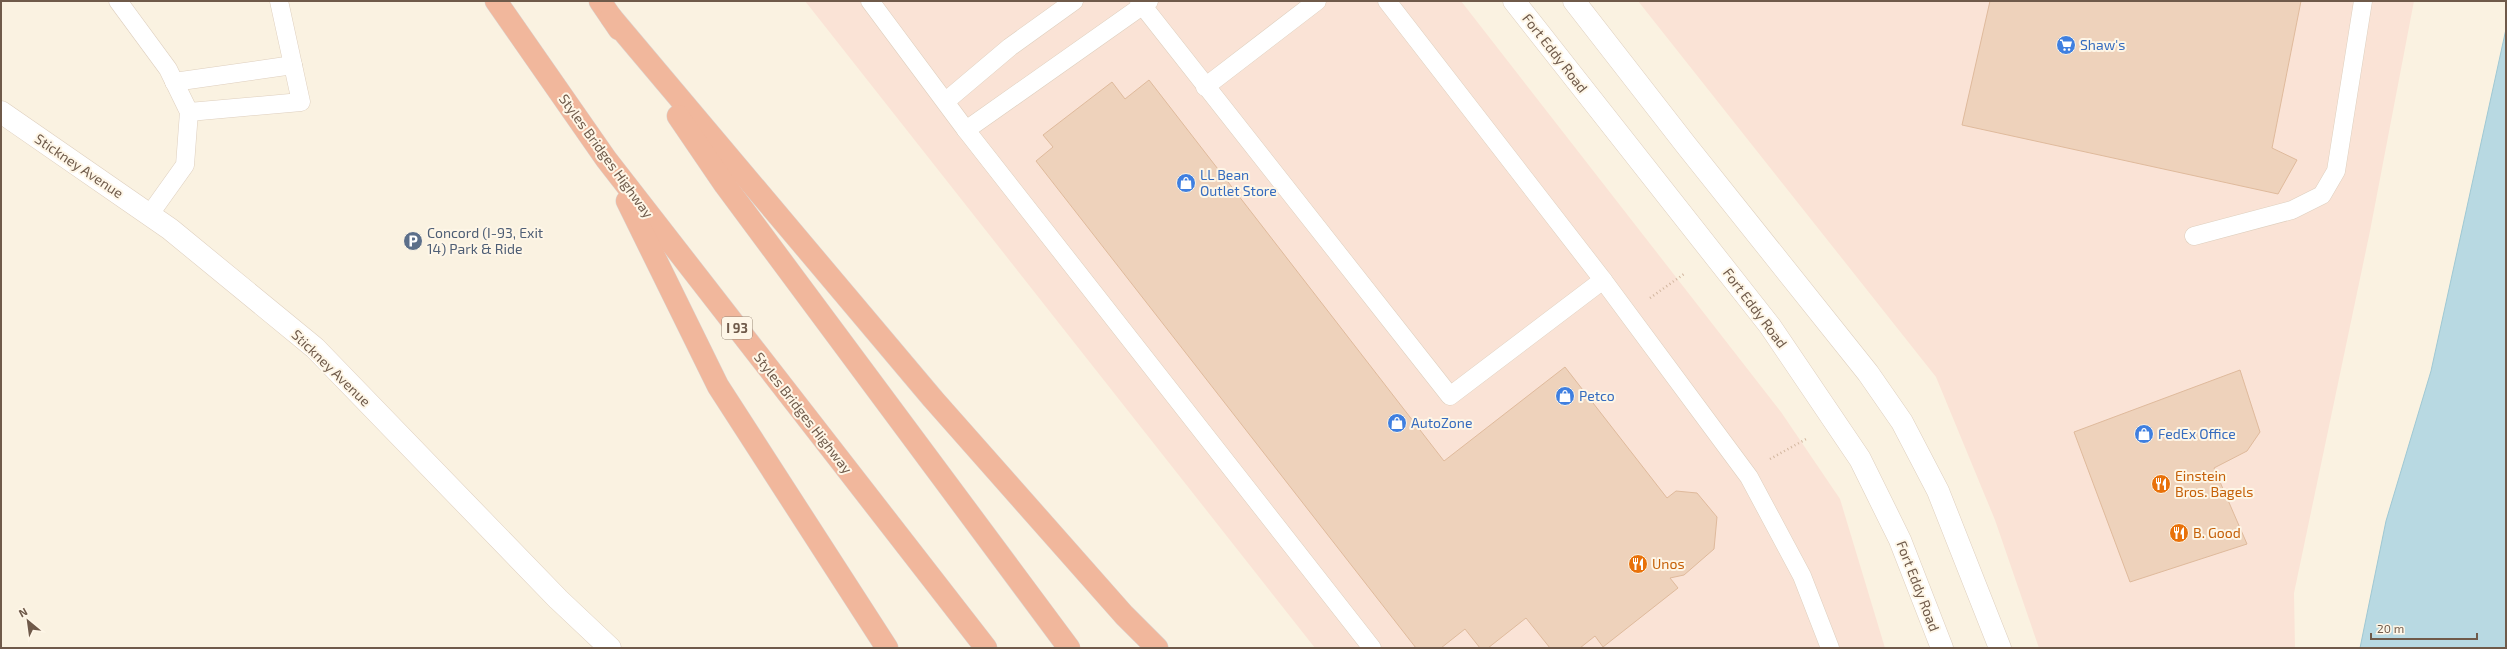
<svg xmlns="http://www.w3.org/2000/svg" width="2507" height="649" viewBox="0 0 2507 649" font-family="'Exo 2',sans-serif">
  <rect width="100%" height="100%" fill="#faf2e1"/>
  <!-- commercial -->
  <g fill="#fae3d6">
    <path d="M805,1H1461L1781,412L1840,499L1885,648H1315Z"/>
    <path d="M1638,1H2414L2370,231L2294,593L2295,648H2039L1995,520L1936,377Z"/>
  </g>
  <!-- water -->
  <path fill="#b8d9e2" stroke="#9fc8d3" d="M2506,29V648H2360L2386,521L2431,371Z"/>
  <!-- building -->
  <g fill="#eed2bb" stroke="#dfba9c">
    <path d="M1990,1H2301L2272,148L2297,160L2278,194L1962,125Z"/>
    <path d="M1149,80L1444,461L1565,367L1667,498L1676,491L1697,493L1717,517L1714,549L1684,575L1670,578L1678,588L1603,647L1595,636L1580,648H1550L1526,618L1488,648H1480L1465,629L1441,648H1416L1036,161L1053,147L1043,135L1112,82L1125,99Z"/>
    <path d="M2240,370L2260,432L2247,451L2214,468L2247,544L2130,582L2074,432Z"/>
  </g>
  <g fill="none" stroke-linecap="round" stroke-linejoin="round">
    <defs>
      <g id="service">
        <path d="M118,1L168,69L189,112L185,165L150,214"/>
        <path d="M870,1L966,130L1372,648"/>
        <path d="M1139,1L1450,396L1603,280"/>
        <path d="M1387,1L1603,280L1749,477L1802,576L1830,648"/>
        <path d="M174,82L293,65"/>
        <path d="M1205,87L1317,1"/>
        <path d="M946,101L1010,47L1074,1"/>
        <path d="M189,112L301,102L279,1"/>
        <path d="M966,130L1149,1"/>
        <path d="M2194,236L2292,210L2322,195L2336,171L2363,1"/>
      </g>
      <g id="tertiary">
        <path d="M1514,1L1770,326L1860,459L1900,540L1942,648"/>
        <path d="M1574,1L1686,145L1868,373L1902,422L1938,491L2000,648"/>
        <path d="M1,112L170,229L315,348L558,599L610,648"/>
      </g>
      <g id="motorway">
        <path d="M496,1L606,159L986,648"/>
        <path d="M600,1L619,29"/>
        <path d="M611,17L933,399L1124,615L1157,648"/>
        <path d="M678,116L725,185L1069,648"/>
        <path d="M627,201L718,386L887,648"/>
      </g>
    </defs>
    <!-- service casing -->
    <use href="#service" stroke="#decfbe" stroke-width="19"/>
    <!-- tertiary casing -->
    <use href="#tertiary" stroke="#decfbe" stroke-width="23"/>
    <!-- motorway casing -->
    <use href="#motorway" stroke="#dad4d0" stroke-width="23"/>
    <!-- path -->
    <g stroke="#d2b69f" stroke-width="2.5" stroke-dasharray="1 3" stroke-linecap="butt">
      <path d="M1650,298L1684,274"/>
      <path d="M1770,459L1808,438"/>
    </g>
    <!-- service -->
    <use href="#service" stroke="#fff" stroke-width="18"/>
    <!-- tertiary -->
    <use href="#tertiary" stroke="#fff" stroke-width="22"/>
    <!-- motorway -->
    <use href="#motorway" stroke="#f1b79c" stroke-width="22"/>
  </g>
  <!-- icons -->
  <defs>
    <symbol id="supermarket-disc" viewBox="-11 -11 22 22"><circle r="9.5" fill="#3f7fe0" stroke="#fef6e7"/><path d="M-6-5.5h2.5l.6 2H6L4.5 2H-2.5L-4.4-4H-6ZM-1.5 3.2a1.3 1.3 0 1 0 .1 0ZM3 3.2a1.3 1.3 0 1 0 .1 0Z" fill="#fff"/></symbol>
    <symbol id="shop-disc" viewBox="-11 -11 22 22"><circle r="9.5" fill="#3f7fe0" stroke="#fef6e7"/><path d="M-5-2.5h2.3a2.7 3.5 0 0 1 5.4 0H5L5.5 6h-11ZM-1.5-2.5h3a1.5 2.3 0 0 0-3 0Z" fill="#fff"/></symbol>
    <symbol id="parking-disc" viewBox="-11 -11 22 22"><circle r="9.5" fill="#5c6f8a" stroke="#fef6e7"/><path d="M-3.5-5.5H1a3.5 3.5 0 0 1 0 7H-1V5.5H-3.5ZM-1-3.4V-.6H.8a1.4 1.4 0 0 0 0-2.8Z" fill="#fff"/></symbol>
    <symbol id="restaurant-disc" viewBox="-11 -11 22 22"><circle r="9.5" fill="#e8710a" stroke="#fef6e7"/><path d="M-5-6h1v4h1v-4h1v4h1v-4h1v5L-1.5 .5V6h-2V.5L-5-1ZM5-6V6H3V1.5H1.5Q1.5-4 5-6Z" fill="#fff"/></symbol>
  </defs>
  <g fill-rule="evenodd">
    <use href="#supermarket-disc" x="2055" y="34" width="22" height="22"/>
    <use href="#shop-disc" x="1175" y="172" width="22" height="22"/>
    <use href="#parking-disc" x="402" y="230" width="22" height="22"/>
    <use href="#shop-disc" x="1554" y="385" width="22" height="22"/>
    <use href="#shop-disc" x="1386" y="412" width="22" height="22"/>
    <use href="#shop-disc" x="2133" y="423" width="22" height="22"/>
    <use href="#restaurant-disc" x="2150" y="473" width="22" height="22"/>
    <use href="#restaurant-disc" x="2168" y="522" width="22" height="22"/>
    <use href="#restaurant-disc" x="1627" y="553" width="22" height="22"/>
  </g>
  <g text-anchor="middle" stroke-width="4" stroke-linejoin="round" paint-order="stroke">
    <!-- shield labels -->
    <rect fill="#fef6e7" stroke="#9a8979" stroke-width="1" x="722" y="317" width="30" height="22" rx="3"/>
    <g font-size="13" font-weight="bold" fill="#6f5a4a">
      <text x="737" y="333">I 93</text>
    </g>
    <!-- shop labels -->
    <g font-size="14" fill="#366cbe" stroke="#fef6e7" text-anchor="start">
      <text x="2080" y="50">Shaw's</text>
      <text x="1200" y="180">LL Bean<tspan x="1200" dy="16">Outlet Store</tspan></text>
      <text x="1579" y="401">Petco</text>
      <text x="1411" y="428">AutoZone</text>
      <text x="2158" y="439">FedEx Office</text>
    </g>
    <!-- street labels -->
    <g font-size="14" fill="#6f5a4a" stroke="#fef6e7">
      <text transform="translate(1555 53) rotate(52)" y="5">Fort Eddy Road</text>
      <text transform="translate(606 156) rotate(54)" y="5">Styles Bridges Highway</text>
      <text transform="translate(79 166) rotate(34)" y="5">Stickney Avenue</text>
      <text transform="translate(1755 308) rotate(53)" y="5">Fort Eddy Road</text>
      <text transform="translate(331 368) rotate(44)" y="5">Stickney Avenue</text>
      <text transform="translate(803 413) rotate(52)" y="5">Styles Bridges Highway</text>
      <text transform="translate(1918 586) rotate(69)" y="5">Fort Eddy Road</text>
    </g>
    <!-- service labels -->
    <g font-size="14" fill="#4e5e75" stroke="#fef6e7" text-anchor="start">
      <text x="427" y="238">Concord (I-93, Exit<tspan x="427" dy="16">14) Park &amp; Ride</tspan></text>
    </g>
    <!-- food labels -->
    <g font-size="14" fill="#c56008" stroke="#fef6e7" text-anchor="start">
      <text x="2175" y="481">Einstein<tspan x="2175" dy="16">Bros. Bagels</tspan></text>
      <text x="2193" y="538">B. Good</text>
      <text x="1652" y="569">Unos</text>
    </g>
  </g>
  <!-- border -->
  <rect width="2507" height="649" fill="none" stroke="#6f5a4a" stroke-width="4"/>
  <!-- north arrow -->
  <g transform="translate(28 621) rotate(331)" stroke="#fef6e7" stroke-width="3" paint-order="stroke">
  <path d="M0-3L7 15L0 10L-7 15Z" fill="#6f5a4a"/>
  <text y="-6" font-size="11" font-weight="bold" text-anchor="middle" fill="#6f5a4a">N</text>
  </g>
  <!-- scale -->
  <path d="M2371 633v6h106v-6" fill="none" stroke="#6f5a4a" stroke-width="2"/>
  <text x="2377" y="633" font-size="12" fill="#6f5a4a" stroke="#fef6e7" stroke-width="3" paint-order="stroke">20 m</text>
</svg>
